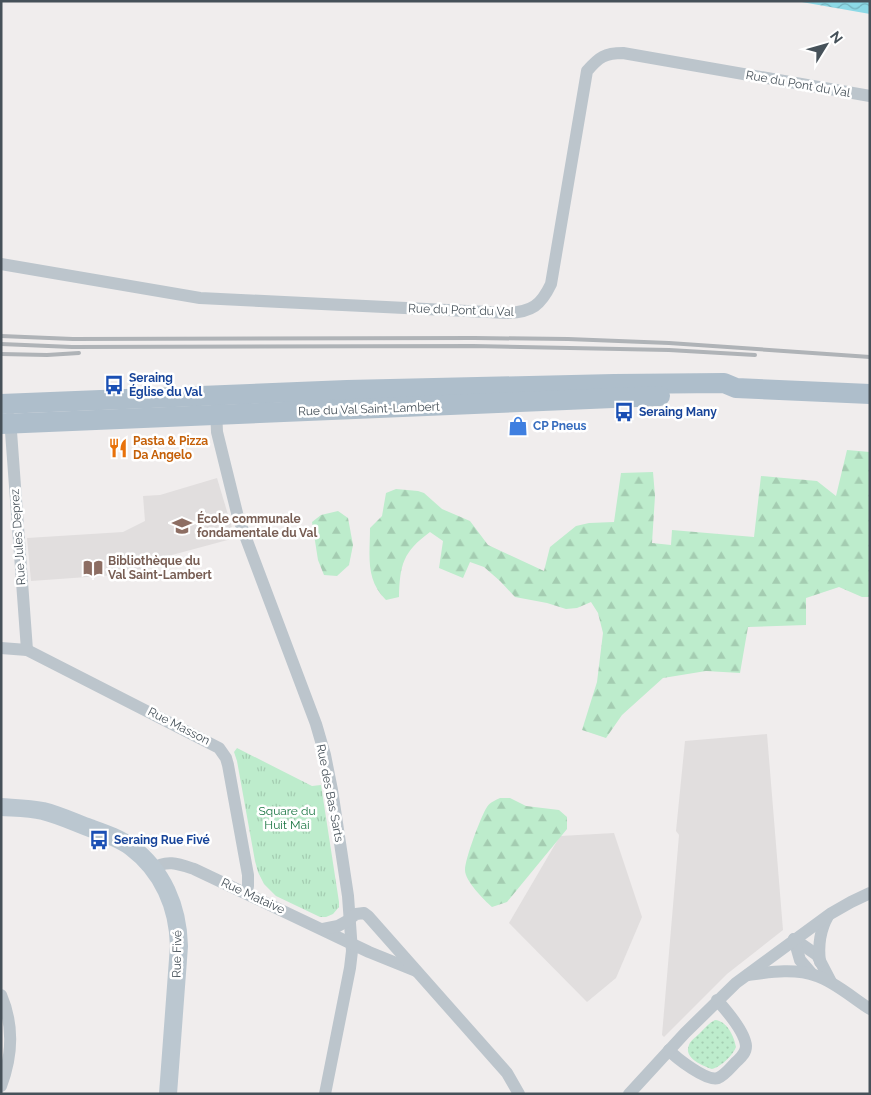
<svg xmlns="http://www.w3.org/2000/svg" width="871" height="1095" viewBox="0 0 871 1095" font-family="Raleway,sans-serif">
  <defs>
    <pattern id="grass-dots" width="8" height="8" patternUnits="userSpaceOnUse" patternTransform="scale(1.25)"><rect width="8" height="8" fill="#bdeccc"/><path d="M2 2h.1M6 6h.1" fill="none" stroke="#a4ccb1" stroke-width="1.8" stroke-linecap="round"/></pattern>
    <pattern id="forest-firs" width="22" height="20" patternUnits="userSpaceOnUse" patternTransform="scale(1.25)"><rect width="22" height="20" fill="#bdeccc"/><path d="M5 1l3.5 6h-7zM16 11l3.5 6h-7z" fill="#a4ccb1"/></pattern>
    <pattern id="park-tufts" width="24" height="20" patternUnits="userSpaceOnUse" patternTransform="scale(1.25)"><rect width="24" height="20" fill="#bdeccc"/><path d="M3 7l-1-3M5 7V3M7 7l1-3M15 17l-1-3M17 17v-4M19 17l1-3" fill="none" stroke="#a4ccb1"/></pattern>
    <pattern id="water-waves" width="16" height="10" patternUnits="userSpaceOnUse" patternTransform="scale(1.25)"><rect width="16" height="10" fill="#8cd9e6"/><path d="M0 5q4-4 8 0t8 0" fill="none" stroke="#74b2bd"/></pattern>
  </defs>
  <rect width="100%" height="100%" fill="#f0eded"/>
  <!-- education -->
  <g fill="#e1dede">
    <path d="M217,478L235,538L172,555L137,561L143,573L31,581L27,538L123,532L145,521L143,496L160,495Z"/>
    <path d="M767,734L783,930L727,974L664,1037L662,1035L679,835L676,831L685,741Z"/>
    <path d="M614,833L642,917L616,978L587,1002L509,923L560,836Z"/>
  </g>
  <!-- grass -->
  <path fill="url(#grass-dots)" d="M715,1020C727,1021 734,1036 736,1047C733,1055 721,1067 712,1069C703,1066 683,1058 689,1045C690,1041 696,1037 700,1033C705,1028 709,1023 715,1020Z"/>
  <!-- forest -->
  <g fill="url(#forest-firs)">
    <path d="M847,450L870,452V597H862L839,587L806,598V625L748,627L740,673L706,671L663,678L622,715L606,738L582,730L597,682L603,633L598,613L591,602L577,608L566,609L547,603L515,597L500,581L484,567L470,562L463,578L439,568L443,541L430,532C403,552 400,564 399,597L386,600C365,579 370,556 370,528L382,516L386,493L396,489L418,491L424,493L442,509L470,521L488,545L544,571L550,547L576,526L589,523L614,522L621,473L653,472L655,496L652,543L671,545L672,530L754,537L761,476L817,481L836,496Z"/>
    <path d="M338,511L348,518L353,545L349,565L337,576L324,575L318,560L312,522L321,515Z"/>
    <path d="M500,798H510L526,806L559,810L567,817V829L507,902L492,907C484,900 465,881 465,870C465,859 481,816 487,807C490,802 496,800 500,798Z"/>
  </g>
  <!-- park -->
  <path fill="url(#park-tufts)" d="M237,748L312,786L321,785L339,902V907L333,914L326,917H320L276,896L264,884L258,872L255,861L237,761L234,752Z"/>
  <!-- water -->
  <path fill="url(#water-waves)" d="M796,1H870V14Z"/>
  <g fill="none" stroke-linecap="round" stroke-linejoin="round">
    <!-- street -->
    <g stroke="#bcc5cc" stroke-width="12">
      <path d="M1,264L200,298L508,313C532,312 541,305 551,284L587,71C599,57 605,53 623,53L870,96"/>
      <path d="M216,409L217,432L238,517L316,724L325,755L332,790L348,896L352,951L350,968L325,1094"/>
      <path d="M10,418L27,650"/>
      <path d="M1,648L27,650L219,748L226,758L228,765L248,875V886L246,893"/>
      <path d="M153,869C166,859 179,864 194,869L369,952L416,971"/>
      <path d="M323,929L338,926L347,921L356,914L364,913L368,916L507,1073L519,1094"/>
      <path d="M794,939L817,955L831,982"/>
      <path d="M794,939L800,960L812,974"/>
      <path d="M820,962C818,946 820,930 828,916"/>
      <path d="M748,975C770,972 795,968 817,976C835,982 854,999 870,1009"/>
      <path d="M1,995C14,1025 12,1057 1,1086"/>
      <path d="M669,1050C676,1058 707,1082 718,1078C725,1075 731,1067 736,1062C740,1058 746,1054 746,1046C745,1032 726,1010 717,1000"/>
      <path d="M629,1094L685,1033L736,983L830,914L851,902L870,893"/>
    </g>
    <!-- secondary -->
    <path stroke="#bbc7d0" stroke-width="18" d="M1,807C15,808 29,808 43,811C59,815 74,822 90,828C104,833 119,838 131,847C163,871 178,907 179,946L168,1094"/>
    <!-- primary -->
    <g stroke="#aebecb" stroke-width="20">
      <path d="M1,404L347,390L614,384L724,383L736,388L870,394"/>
      <path d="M1,424L660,396"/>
    </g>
    <!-- rail -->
    <g stroke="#afb3b7" stroke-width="4">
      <path d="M1,336L73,339L474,338L568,339L669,343L870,357"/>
      <path d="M1,344L72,347L473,346L669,350L755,355"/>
      <path d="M1,354L47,355L79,353"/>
    </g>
  </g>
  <!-- icons -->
  <defs>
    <symbol id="bus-bare" viewBox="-9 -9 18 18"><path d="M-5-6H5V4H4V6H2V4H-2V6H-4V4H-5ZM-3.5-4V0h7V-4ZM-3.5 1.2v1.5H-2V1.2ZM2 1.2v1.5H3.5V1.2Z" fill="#1a4fb4" stroke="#fff" stroke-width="2.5" paint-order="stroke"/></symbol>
    <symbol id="shop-bare" viewBox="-9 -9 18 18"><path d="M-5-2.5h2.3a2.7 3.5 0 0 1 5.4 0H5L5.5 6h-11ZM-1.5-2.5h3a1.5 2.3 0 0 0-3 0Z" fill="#3f7fe0" stroke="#fff" stroke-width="2.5" paint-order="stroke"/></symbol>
    <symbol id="restaurant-bare" viewBox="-9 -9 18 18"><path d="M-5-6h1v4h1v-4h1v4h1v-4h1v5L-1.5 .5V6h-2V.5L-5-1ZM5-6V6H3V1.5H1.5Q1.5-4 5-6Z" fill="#e8710a" stroke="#fff" stroke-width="2.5" paint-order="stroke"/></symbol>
    <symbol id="school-bare" viewBox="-9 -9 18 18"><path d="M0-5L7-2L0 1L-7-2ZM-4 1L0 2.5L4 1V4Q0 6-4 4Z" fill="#8d6e63" stroke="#fff" stroke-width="2.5" paint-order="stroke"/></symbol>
    <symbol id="library-bare" viewBox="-9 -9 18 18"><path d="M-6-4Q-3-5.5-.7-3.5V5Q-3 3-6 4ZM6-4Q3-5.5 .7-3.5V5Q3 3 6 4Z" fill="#8d6e63" stroke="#fff" stroke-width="2.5" paint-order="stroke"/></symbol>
  </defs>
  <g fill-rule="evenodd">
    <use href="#bus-bare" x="100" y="371" width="28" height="28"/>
    <use href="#bus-bare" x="610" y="398" width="28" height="28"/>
    <use href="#shop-bare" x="504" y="412" width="28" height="28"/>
    <use href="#restaurant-bare" x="104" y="434" width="28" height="28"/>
    <use href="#school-bare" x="168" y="512" width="28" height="28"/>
    <use href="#library-bare" x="79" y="554" width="28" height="28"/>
    <use href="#bus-bare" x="85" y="826" width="28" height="28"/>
  </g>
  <g text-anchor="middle" stroke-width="5" stroke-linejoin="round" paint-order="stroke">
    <!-- street labels -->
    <g font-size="12" fill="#465159" stroke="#fff">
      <text transform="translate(798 84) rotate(10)" y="4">Rue du Pont du Val</text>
      <text transform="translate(461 310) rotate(2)" y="4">Rue du Pont du Val</text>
      <text transform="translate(369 409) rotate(-2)" y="4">Rue du Val Saint-Lambert</text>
      <text transform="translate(18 537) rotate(-94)" y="4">Rue Jules Deprez</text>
      <text transform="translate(179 726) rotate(27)" y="4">Rue Masson</text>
      <text transform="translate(330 793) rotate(79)" y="4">Rue des Bas Sarts</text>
      <text transform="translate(253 896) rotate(25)" y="4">Rue Mataive</text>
      <text transform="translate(177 954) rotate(-89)" y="4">Rue Fivé</text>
    </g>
    <!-- transit labels -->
    <g font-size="12" font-weight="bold" fill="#164399" stroke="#fff" text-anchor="start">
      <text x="129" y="382">Seraing<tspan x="129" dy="14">Église du Val</tspan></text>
      <text x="639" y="416">Seraing Many</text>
      <text x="114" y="844">Seraing Rue Fivé</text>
    </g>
    <!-- shop labels -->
    <g font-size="12" font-weight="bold" fill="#366cbe" stroke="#fff" text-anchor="start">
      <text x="533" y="430">CP Pneus</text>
    </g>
    <!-- food labels -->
    <g font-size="12" font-weight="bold" fill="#c56008" stroke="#fff" text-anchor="start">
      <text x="133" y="445">Pasta &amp; Pizza<tspan x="133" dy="14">Da Angelo</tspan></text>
    </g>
    <!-- education labels -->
    <g font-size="12" font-weight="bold" fill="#785e54" stroke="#fff" text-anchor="start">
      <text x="197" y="523">École communale<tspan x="197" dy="14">fondamentale du Val</tspan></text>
      <text x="108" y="565">Bibliothèque du<tspan x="108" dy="14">Val Saint-Lambert</tspan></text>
    </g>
    <!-- park labels -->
    <g font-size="12" fill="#1b7643" stroke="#fff">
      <text x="287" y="815">Square du<tspan x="287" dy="14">Huit Mai</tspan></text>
    </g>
  </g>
  <!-- border -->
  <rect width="871" height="1095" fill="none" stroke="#465159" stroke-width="5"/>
  <!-- north arrow -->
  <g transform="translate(826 45) rotate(53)" stroke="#ffffff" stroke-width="4" paint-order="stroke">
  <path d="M0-4L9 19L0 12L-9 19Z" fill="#465159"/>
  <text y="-8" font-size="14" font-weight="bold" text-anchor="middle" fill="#465159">N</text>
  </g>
</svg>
